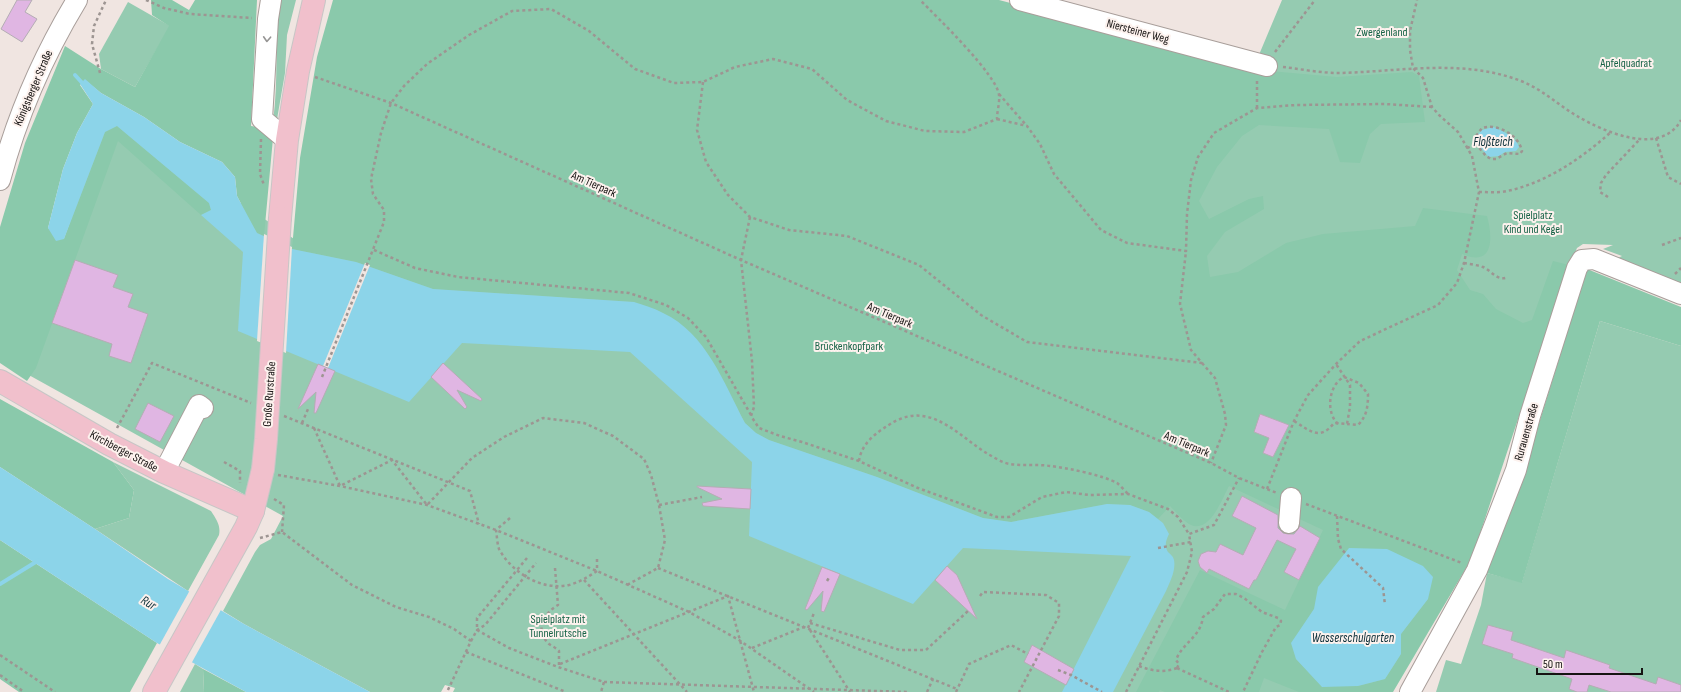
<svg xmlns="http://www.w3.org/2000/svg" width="1681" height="692" viewBox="0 0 1681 692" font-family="'Sofia Sans Condensed',sans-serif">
  <rect width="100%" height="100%" fill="#f0e5e1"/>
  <!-- green -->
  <g fill="#95cbb1">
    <path d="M280,0H296L287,35L285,73L276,125L273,121C279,81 274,40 280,0Z"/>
    <path d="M1282,0H1681V285L1618,258L1622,256L1603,249L1613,245L1583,244L1577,248L1392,692H453L455,688L445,685L441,692H370L244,624L223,611L255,552L260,545L271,539L283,516L18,369L108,114L306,247L1248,81Z"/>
    <path d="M128,2L170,26L135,87L101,69L99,54Z"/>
    <path d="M1600,321L1681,346V692H1436L1446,660L1461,664L1481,605L1487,573L1522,582Z"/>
    <path d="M113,462L211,511C216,519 221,525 219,535L188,591L95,529L129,518L134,490Z"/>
    <path d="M195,664L203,669L204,692H180Z"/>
  </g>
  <!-- forest -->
  <g fill="#8ac9ab" fill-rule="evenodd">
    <path d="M151,0H172L189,10L195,0H257L251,126L263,128L273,138L264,236L257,233L251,223L237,196L235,177L222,162L180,142L144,117L101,93L85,80L80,85L93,104L77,133L63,169L48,228L64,239L105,132L117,126L209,203L211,210L201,215L118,141L36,368L27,381L0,363V227L25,143L65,46L101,69L135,87L169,26L152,15Z"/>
    <path d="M333,0H999L1270,71L1337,77L1412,72L1419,76L1425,122L1381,124L1370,134L1360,163L1340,162L1329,129L1259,125L1242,136L1217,167L1199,201L1209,219L1249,199L1263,196L1264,209L1225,232L1207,256L1210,277L1238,272L1286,243L1323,234L1415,226L1423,208L1487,216C1493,237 1494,268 1462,254L1457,270L1470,290L1483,294L1496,309L1523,323L1532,320L1553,261L1569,265L1472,558L1393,692H1299L1264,678L1259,692H1165L1160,690L1159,692H1136L1200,570L1285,610L1323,530L1229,486C1222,499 1210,533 1191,525C1184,522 1176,512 1170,506L1158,519L1149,512L1130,505L1107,504L1011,522L983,518L877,477L769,440L756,433L745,423L715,366L634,302L433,289L356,262L292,249L300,158L317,57ZM1428,599L1401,634V654L1385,679L1358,686H1322L1296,659L1292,643L1314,609Z"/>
    <path d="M1587,269L1681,307V346L1600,321L1522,583L1487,573L1526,465Z"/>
    <path d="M0,399L113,462L134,490L129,518L95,529L0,467Z"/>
    <path d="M0,540L157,643L130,692H19L0,679Z"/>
    <path d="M203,669L246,692H204Z"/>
  </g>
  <!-- water -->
  <g fill="#8cd4e9">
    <path d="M85,79L101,93L144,117L180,142L222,162L235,177L237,196L257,233L292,249L356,262L433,289L634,302C643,305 654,308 663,313C706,333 724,383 745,423L756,433L769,440L877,477L983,518L1011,522L1107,504L1130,505L1149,512L1163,523L1169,534C1166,540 1164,546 1168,552C1171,555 1173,556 1174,560C1176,570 1170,582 1166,591L1113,692H1062L1131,556L963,548L913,604L749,536L752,462L630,352L462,343L409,402L238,331L243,252L201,215L211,210L209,203L117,126L105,132L64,239L56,241L48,228L63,169L77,133L93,104L80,84Z"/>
    <path d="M1493,127C1502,130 1517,138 1519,147L1516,151L1505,152L1499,156L1489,157C1482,150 1477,145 1477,135L1482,130Z"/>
    <path d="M0,467L95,529L168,579L244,624L370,692H246L157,643L0,540Z"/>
    <path d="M1349,548L1387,549L1423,566L1433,577L1428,599L1401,634V654L1385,679L1358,686L1322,687L1296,659L1291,643L1314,609L1318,587Z"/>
  </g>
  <!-- pier -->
  <g fill="#f0e5e1">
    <path d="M264,234L292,247L286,353L257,341Z"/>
    <path d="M365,263L370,265L328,368L323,366Z"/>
    <path d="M190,590L222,608L191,664L159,646Z"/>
  </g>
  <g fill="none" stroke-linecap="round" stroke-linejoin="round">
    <!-- stream -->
    <g stroke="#8cd4e9" stroke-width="4">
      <path d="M75,75L85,86"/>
      <path d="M0,584L39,560"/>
    </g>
  </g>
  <!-- building -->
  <g fill="#e0b6e3" stroke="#b4adb4">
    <path d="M17,0H32L25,12L37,19L22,42L1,29Z"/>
    <path d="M75,260L118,275L113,287L133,294L128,307L148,314L131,363L109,356L112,344L52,323Z"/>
    <path d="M443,363L482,399L481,401L457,390L467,407L465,409L431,377Z"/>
    <path d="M318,364L335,371L316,413H314L316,392L298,409Z"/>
    <path d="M148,403L174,416L160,442L135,429Z"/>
    <path d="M1260,414L1289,425L1273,457L1263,453L1269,438L1254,432Z"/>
    <path d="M697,486L751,489L750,509L703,506L702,503L722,499L697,487Z"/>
    <path d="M1242,496L1278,515V528L1283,533L1288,534H1294L1300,526L1320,538L1299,580L1284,572L1296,549L1277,540L1256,580H1254L1249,589L1209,569L1207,573L1200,567L1198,561L1201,554L1208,551L1216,552L1220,544L1243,555L1256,528L1232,516Z"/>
    <path d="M947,566L957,575L977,619L935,580Z"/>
    <path d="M822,567L840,574L824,612L821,611L823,591L807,610L805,609Z"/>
    <path d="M1488,625L1513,632L1511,640L1564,658L1566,650L1610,665L1609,668L1656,684L1658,677L1681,685V692H1611L1589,685L1587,692H1577L1569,689L1572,679L1512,658L1513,654L1482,644Z"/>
    <path d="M1032,645L1074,669L1066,685L1024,662Z"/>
  </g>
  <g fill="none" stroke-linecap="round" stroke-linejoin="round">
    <defs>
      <g id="minor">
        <path d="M271,0L268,19L262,119L287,140"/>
        <path d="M1020,0L1267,66"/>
        <path d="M0,180C17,116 43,56 77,0"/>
        <path d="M164,472L199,405L203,408"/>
        <path d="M1289,523L1291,498"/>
        <path d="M1410,692L1477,570L1516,470L1530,416L1577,268L1582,260L1594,259L1681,294"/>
      </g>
      <g id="major">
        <path d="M280,218L287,140L298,71L314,0"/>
        <path d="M0,381L109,444L164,472L253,511"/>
        <path d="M154,692L246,527L253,511L263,469"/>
      </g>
    </defs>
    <!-- minor casing -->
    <use href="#minor" stroke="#a89e9a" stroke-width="22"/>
    <!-- major casing -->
    <use href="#major" stroke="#c7c6c6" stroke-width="24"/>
    <!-- path -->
    <g stroke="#9d9592" stroke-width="2.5" stroke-dasharray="3 3" stroke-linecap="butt">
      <path d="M146,0L164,8L190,14L252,18"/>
      <path d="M1380,32L1391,28L1410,31"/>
      <path d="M1275,52L1315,0"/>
      <path d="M1283,67C1301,69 1320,73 1338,73C1398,72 1462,58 1521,81C1542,89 1558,105 1577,116C1604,132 1661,157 1681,120"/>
      <path d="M100,73L92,44L94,26L106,0"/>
      <path d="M315,77L391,103L741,260L1211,463L1239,478L1277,493"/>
      <path d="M703,82L697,130L706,162L728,195L750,217L789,230L847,236L919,265L981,315L1027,342L1202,363L1191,350L1180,304L1186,251"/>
      <path d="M999,94L1026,125"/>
      <path d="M1257,108V80"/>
      <path d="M997,119L1027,126L1040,144L1054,174L1101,230L1127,243L1186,251L1187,214L1191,180L1198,157L1214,133L1257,108L1296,105L1385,104L1432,107"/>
      <path d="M1656,138L1668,177L1681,184"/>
      <path d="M261,139L260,174L264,185"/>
      <path d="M1467,148L1476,144V136L1482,128C1497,123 1519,135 1522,151L1520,154L1507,153L1496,159H1491L1486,156L1476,144"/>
      <path d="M1479,192C1488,192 1498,193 1507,191C1546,183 1582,158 1611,132"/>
      <path d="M1608,197L1600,192L1601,183L1606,175L1640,139"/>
      <path d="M750,217L741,260L752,361L754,407L751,416L759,428L780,436L802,442L859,461L918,488L997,517H1009L1042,497L1066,492L1089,495L1128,494L1168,509L1178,517L1189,534"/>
      <path d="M1662,245L1681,238"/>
      <path d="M374,250L415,268L458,277L629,293L666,305L688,318L706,337L751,415"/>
      <path d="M1464,263C1470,264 1477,265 1483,267C1491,270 1497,282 1508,277"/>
      <path d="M1675,274L1681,268"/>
      <path d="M1202,363L1215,378L1225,414L1226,425L1211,463"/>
      <path d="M322,377L384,222V210L373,194L371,179L381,133L391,103L404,86L427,64L469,35L512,11L551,9L589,31L635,69L674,83L703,82L735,67L773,59L812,69L847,100L886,121L925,131L964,132L997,119C997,111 1000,102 999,95C997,75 936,16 920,0"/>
      <path d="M284,416L470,491L479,524"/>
      <path d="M1294,421C1310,431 1320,441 1334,423L1347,424L1350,407V385L1336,364"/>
      <path d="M302,423L308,409"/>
      <path d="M1338,424C1325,412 1329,384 1344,377L1359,383L1368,394C1368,406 1367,416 1358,425L1347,424"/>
      <path d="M117,428L152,363L251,403"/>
      <path d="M314,428L340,486L392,460L427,505L472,458L504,437L543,418L584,423L613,436L644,459L651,475L659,505L665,540L658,568L627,585"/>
      <path d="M859,461C861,446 872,436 884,428C889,425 894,421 900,419C935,405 961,438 988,454C995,458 1003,463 1010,464C1023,466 1037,464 1050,466C1068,468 1102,475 1117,483C1121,486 1125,491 1128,494"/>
      <path d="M224,462L240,471V483"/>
      <path d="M278,475L340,486L427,505L496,530L597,571L689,612L739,640L814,692"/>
      <path d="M1267,489L1294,421L1308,395L1336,364L1360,341L1438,305L1457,283L1464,263L1479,192L1472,156L1458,132L1439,115L1432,107L1423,78L1413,68L1410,50V31L1417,0"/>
      <path d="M274,499L284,505L282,532"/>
      <path d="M1306,504L1462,563"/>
      <path d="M659,505L702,497"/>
      <path d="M1337,516L1338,539L1341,549L1383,588L1385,605"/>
      <path d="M510,518L496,530C497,536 497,543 499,549C512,573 542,591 569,585C580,582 588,577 597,571V557"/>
      <path d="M260,538L282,532L352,585L396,607L429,617L454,629L471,641L447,692"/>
      <path d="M1158,548L1191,542"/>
      <path d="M527,558L477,618V630L509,648L558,667L604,682L601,692"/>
      <path d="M555,568L558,605C544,613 534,630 549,644C552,646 556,648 559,651V665"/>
      <path d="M658,568L957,689"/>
      <path d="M584,580L687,692"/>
      <path d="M827,581L830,576"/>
      <path d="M980,596L983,592L1046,595L1059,603V616L1019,692"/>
      <path d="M810,623L900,650H926L968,611"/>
      <path d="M808,628L814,613"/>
      <path d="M810,630L850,692"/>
      <path d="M471,641L477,630L485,625L536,563"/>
      <path d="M752,648L804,627"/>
      <path d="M466,652L566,692"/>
      <path d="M0,655L55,692"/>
      <path d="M560,664L728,596L754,692"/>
      <path d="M1139,666C1152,671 1164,673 1177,668"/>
      <path d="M1177,668L1179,664L1176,660C1183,642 1200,638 1203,617L1214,609L1225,594H1236L1244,598L1262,612L1278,618L1281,621L1280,625L1276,627L1262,652L1243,692"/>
      <path d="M1177,668L1229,692"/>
      <path d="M1058,670L1071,675L1102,692"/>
      <path d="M0,675L24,692"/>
      <path d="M604,682L908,692"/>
      <path d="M927,692L933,679"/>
      <path d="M956,692L969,664L1011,645L1028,654"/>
      <path d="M1126,692L1187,572L1192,552L1189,534L1214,525L1239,478"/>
    </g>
    <!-- minor -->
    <use href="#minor" stroke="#fff" stroke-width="20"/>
    <!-- major -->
    <use href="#major" stroke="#f1c0cc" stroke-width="22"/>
    <defs>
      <path id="major-bridge" d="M263,469L266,439L280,218"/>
    </defs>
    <!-- major-bridge casing -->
    <use href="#major-bridge" stroke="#c7c6c6" stroke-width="24" stroke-linecap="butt"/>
    <!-- major-bridge -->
    <use href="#major-bridge" stroke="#f1c0cc" stroke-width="22"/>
  </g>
  <!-- one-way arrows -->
  <defs><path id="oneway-chevron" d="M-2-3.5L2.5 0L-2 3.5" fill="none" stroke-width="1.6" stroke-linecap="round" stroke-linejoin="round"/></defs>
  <use stroke="#969594" href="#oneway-chevron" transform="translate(267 39) rotate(93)"/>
  <g text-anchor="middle" stroke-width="4" stroke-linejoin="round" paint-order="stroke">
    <!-- street labels -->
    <g font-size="12" fill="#161312" stroke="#fdf2ee">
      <text transform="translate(1138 31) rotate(15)" y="4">Niersteiner Weg</text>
      <text transform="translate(33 88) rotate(-67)" y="4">Königsberger Straße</text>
      <text transform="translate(594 184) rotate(24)" y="4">Am Tierpark</text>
      <text transform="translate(890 315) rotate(23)" y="4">Am Tierpark</text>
      <text transform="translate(269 394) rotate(-86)" y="4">Große Rurstraße</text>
      <text transform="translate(1526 432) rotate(-74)" y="4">Rurauenstraße</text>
      <text transform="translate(1187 444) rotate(23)" y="4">Am Tierpark</text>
      <text transform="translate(124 451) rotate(28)" y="4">Kirchberger Straße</text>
    </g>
    <!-- park labels -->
    <g font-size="12" fill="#176347" stroke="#fdf2ee">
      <text x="1382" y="36">Zwergenland</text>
      <text x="1626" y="67">Apfelquadrat</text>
      <text x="1533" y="219">Spielplatz<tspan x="1533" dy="14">Kind und Kegel</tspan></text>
      <text x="849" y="350">Brückenkopfpark</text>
      <text x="558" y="623">Spielplatz mit<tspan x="558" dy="14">Tunnelrutsche</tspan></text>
    </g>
    <!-- water labels -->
    <g font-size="13" font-style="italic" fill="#0a2e38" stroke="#fdf2ee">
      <text x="1493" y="146">Floßteich</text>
      <text transform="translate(149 602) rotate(31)" y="5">Rur</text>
      <text x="1353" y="642">Wasserschulgarten</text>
    </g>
  </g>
  <!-- scale -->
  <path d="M1537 668v6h105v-6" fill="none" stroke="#161312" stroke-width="2"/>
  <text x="1543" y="668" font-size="12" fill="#161312" stroke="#fdf2ee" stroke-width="3" paint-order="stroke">50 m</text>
</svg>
